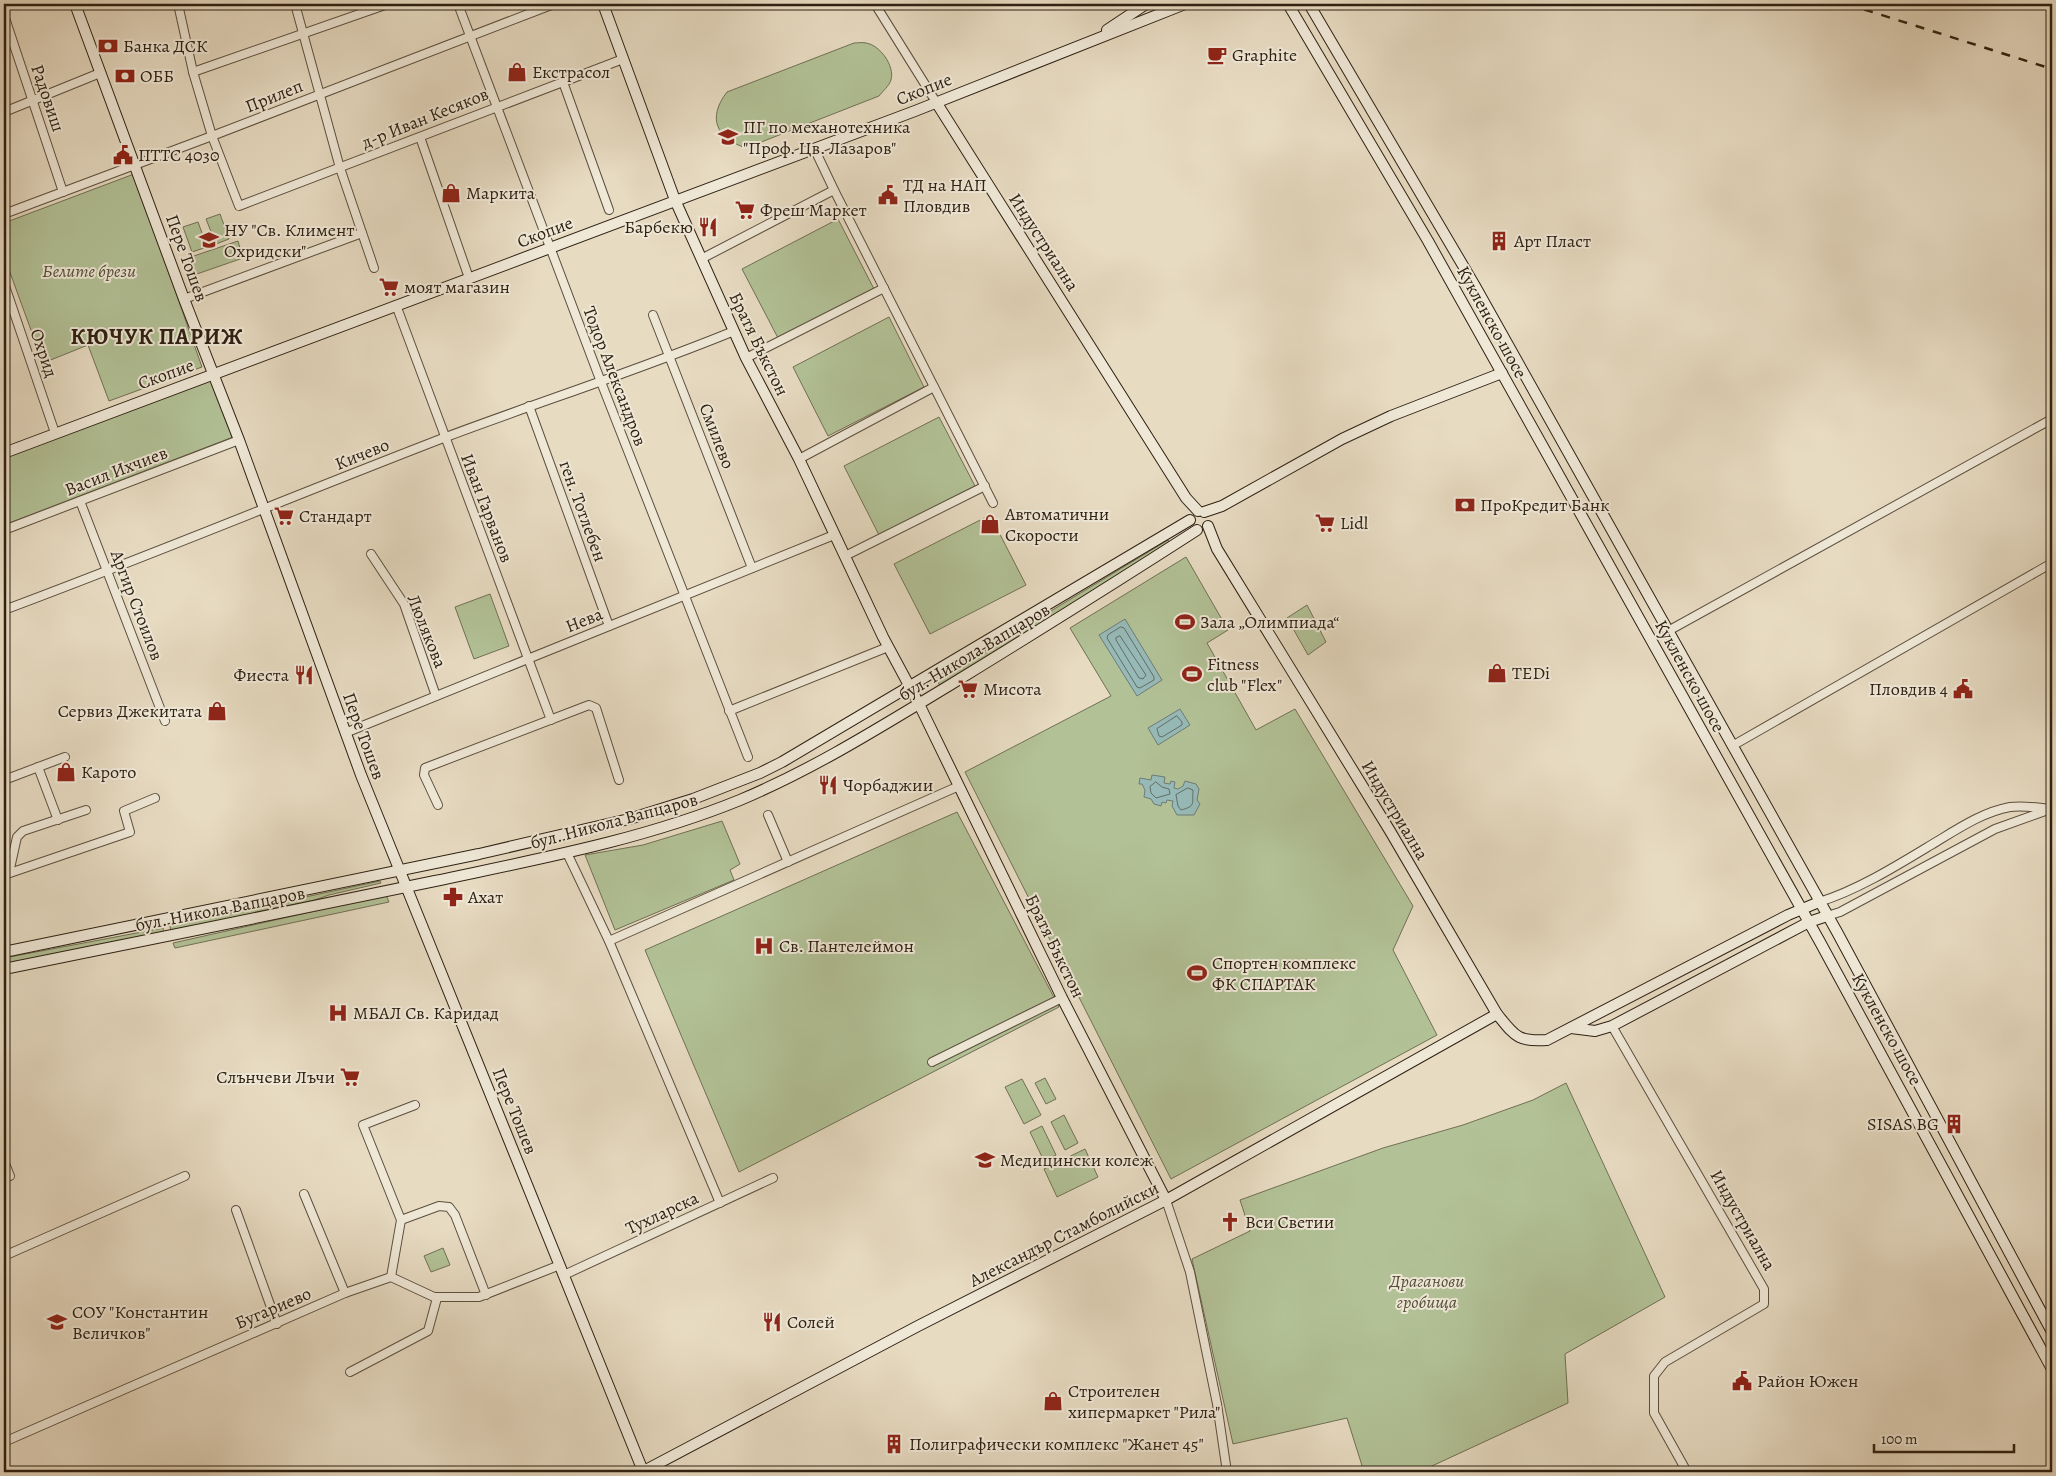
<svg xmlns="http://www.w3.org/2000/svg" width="2056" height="1476" viewBox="0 0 2056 1476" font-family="Alegreya,serif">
  <rect width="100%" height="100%" fill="#e7dbc2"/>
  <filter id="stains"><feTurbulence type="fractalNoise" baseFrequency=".004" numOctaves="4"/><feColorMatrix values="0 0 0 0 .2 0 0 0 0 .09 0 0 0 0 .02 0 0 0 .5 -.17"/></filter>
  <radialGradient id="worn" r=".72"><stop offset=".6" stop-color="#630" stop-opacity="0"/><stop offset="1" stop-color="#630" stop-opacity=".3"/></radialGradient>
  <!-- green -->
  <g fill="#b2c196" stroke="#707054">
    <path d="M854,43C857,43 862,42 866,43C880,45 895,66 891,80C889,86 883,91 879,96L746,148C716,138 707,118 727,92Z"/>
    <path d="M134,174L202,367L109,401L88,345L43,363L4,256V223Z"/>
    <path d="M220,214L229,239L216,244L206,219Z"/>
    <path d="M838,219L874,289L778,338L742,269Z"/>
    <path d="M198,222L207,247L192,252L183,227Z"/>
    <path d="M238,241L243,258L194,275L188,258Z"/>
    <path d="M889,317L924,387L828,436L793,367Z"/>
    <path d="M211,379L233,437L4,525V458Z"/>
    <path d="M939,417L975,486L879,535L844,466Z"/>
    <path d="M990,515L1026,585L930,634L894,564Z"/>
    <path d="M1168,540L1171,545L940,686L937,680Z"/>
    <path d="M1186,557L1228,630L1207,643L1256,730L1295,709L1413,906L1393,950L1437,1035L1171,1179L965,772L1111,696L1070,628Z"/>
    <path d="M490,594L509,646L474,659L455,607Z"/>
    <path d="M1307,605L1326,642L1308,655L1287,618Z"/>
    <path d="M957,812L1059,1007L739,1172L645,950Z"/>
    <path d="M722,821L740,864L730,870L734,880L615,930L585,855L643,845Z"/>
    <path d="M380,881L381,883L329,895L298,906L171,933L170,926Z"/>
    <path d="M386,895L389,902L175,948L173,943Z"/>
    <path d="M163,928L164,935L4,965V958Z"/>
    <path d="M1045,1078L1056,1099L1046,1104L1035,1083Z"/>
    <path d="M1022,1079L1041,1115L1024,1124L1005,1087Z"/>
    <path d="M1566,1083L1665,1297L1565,1354L1568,1403L1419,1472H1364L1347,1418L1233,1444L1192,1259L1250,1231L1240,1200L1383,1148L1463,1125L1533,1100Z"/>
    <path d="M1064,1115L1078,1143L1065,1150L1051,1122Z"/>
    <path d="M1042,1126L1056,1155L1044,1161L1030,1132Z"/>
    <path d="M1085,1149L1098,1177L1057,1197L1044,1169Z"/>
    <path d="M443,1248L450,1265L431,1272L424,1256Z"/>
  </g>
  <!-- water -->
  <g fill="#97bab8" stroke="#6d7c76">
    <path d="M1125,619L1162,680L1137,696L1099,635Z"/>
    <path d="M1180,709L1190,725L1158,745L1148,728Z"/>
    <path d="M1152,775L1165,777L1164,783L1170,784L1171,781L1175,782L1174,788L1178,789L1183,786L1185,781L1196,784L1199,789L1197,800L1200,804L1194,815H1177L1172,806L1173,801L1167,800L1166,803L1162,802L1161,806L1154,804L1151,799L1144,797L1145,790L1142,784H1139L1140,778L1151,780Z"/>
  </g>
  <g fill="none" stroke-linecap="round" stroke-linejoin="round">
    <!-- shore -->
    <g stroke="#626d65" stroke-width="1">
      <path d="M1121,627L1124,628L1154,677V680L1140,688L1137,687L1107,638L1108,635Z"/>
      <path d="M1120,636L1146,675L1143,679L1139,678L1116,640V638Z"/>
      <path d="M1177,716L1182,722V725L1162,737L1159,736L1157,729Z"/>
      <path d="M1156,782L1162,787L1169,789L1170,794L1156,798L1151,793L1150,787Z"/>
      <path d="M1188,788L1193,790C1192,804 1196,806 1181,810L1178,806L1176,795Z"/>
    </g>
    <defs>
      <g id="street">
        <path d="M178,4L193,72L212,136L239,206L623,59"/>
        <path d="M295,4L340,168L374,268"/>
        <path d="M458,4L601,382L748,757"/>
        <path d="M875,4L936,102"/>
        <path d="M4,15L63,192"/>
        <path d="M193,72L388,4"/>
        <path d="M563,82L609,210"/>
        <path d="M4,112L100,73"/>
        <path d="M420,137L469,278"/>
        <path d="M814,148L834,190L993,503"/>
        <path d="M4,214L212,136L554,4"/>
        <path d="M701,259L834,190"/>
        <path d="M4,283L55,433"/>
        <path d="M184,299L362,233"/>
        <path d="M396,305L551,720"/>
        <path d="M653,315L752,568"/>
        <path d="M746,358L884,288"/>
        <path d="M529,406L609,626"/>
        <path d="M799,459L934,387"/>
        <path d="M80,501L165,721"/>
        <path d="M4,530L239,440"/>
        <path d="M371,554L404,604L436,696"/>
        <path d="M845,556L985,486"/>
        <path d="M4,610C152,555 298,494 446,437C542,401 639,370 734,331"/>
        <path d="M1668,631L2052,419"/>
        <path d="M729,711L888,647"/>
        <path d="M345,733L834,535"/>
        <path d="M1732,746L2052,563"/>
        <path d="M38,767L58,820"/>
        <path d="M4,780L65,757"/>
        <path d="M438,805L424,775L425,768L589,705L596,708L619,780"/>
        <path d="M768,815L788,862"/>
        <path d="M567,853L609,941L720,1203"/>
        <path d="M9,873L17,837L23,831L86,810"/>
        <path d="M4,875L130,832L124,811L155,798"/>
        <path d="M1819,902C1856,891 1898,865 1931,845C1956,830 1982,812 2010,807C2025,805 2038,808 2052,809"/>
        <path d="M1827,916L1840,912L1995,829L2048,810"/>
        <path d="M609,941L959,786"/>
        <path d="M1612,1026L1764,1289V1304L1665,1362L1654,1376V1413L1687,1472"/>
        <path d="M932,1062L1062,998"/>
        <path d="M4,1161L10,1176"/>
        <path d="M304,1194L345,1293"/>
        <path d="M1166,1200L1190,1272L1217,1404L1227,1472"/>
        <path d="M236,1210L277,1324"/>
        <path d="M401,1220L439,1206L449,1207L455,1215L486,1295"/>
        <path d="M4,1256L185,1176"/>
        <path d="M564,1275L773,1178"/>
        <path d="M391,1277L401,1220L363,1125L415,1105"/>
        <path d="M350,1372L428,1331L437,1298"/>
        <path d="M4,1442L345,1293L391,1277L434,1297H479L560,1265"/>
      </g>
      <g id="secondary">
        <path d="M75,4L184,299L239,440L361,775L643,1471"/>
        <path d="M603,4L675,200L746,358L799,459L883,637L919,704L1062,998L1166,1200"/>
        <path d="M1288,4L1428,241L1820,942L2052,1369"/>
        <path d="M1309,4L1475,286L1837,932L2052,1332"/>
        <path d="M1107,30L1146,4"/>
        <path d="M936,102L1186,498L1198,511"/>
        <path d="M4,453L915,111L1185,4"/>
        <path d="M1204,512L1222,506L1342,439L1391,416L1502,373"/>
        <path d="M1208,526L1217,549L1390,831L1497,1014C1515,1036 1517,1042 1547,1040L1788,915L1819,902"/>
        <path d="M4,952L479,854L629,819L693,799L760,773L782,762L1190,520"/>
        <path d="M4,969C148,940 291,911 435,881C538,859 642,840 740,800C814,769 882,726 950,685C1033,634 1115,583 1197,530"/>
        <path d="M1571,1028L1595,1031L1612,1026L1809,922L1827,916"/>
        <path d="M642,1472L918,1326L1166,1200L1497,1014"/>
      </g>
    </defs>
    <!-- street casing -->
    <use href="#street" stroke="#5c4f3e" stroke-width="10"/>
    <!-- secondary casing -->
    <use href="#secondary" stroke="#2e2012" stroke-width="12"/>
    <!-- street -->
    <use href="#street" stroke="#efe8d7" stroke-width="8"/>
    <!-- secondary -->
    <use href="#secondary" stroke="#efe8d7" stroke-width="10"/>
    <!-- rail -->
    <path stroke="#2e2012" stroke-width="2.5" stroke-dasharray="9 9" stroke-linecap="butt" d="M1847,4L2052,69"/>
  </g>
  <!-- icons -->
  <defs>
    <symbol id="bank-bare" viewBox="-9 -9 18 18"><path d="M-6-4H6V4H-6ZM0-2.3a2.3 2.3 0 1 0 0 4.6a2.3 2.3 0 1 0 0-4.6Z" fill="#8f2418" stroke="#efe8d7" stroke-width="2.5" paint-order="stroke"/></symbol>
    <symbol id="cafe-bare" viewBox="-9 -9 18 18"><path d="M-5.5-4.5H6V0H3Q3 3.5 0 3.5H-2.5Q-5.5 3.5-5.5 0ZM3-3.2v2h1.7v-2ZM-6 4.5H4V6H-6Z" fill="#8f2418" stroke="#efe8d7" stroke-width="2.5" paint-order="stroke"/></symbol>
    <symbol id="shop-bare" viewBox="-9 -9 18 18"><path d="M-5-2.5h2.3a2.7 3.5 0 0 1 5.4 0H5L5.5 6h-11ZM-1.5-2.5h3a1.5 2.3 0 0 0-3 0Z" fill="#8f2418" stroke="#efe8d7" stroke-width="2.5" paint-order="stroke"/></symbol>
    <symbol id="school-bare" viewBox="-9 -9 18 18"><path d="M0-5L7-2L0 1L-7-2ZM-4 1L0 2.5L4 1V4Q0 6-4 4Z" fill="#8f2418" stroke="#efe8d7" stroke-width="2.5" paint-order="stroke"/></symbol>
    <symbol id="civic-bare" viewBox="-9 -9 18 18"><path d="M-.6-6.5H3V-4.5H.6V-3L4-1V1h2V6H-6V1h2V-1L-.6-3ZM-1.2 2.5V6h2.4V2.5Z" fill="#8f2418" stroke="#efe8d7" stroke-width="2.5" paint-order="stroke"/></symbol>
    <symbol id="supermarket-bare" viewBox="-9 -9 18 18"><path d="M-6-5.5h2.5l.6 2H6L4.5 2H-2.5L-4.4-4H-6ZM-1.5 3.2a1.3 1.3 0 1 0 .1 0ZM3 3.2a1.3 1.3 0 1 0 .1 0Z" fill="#8f2418" stroke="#efe8d7" stroke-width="2.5" paint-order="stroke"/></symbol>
    <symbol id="restaurant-bare" viewBox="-9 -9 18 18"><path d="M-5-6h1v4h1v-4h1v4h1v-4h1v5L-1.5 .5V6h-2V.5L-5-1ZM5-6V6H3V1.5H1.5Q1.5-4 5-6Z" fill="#8f2418" stroke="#efe8d7" stroke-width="2.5" paint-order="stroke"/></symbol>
    <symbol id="building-bare" viewBox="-9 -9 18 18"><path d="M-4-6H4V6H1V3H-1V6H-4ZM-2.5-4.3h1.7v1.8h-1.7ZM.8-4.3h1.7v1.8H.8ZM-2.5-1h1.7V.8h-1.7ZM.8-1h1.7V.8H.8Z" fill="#8f2418" stroke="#efe8d7" stroke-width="2.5" paint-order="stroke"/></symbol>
    <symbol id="stadium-bare" viewBox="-9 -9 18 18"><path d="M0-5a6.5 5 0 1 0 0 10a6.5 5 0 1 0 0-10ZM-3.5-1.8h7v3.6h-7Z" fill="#8f2418" stroke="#efe8d7" stroke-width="2.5" paint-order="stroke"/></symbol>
    <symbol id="pharmacy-bare" viewBox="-9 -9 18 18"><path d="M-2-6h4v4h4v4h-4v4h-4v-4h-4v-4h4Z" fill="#8f2418" stroke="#efe8d7" stroke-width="2.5" paint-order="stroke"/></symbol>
    <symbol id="hospital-bare" viewBox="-9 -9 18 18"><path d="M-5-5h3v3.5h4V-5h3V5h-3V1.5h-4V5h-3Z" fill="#8f2418" stroke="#efe8d7" stroke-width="2.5" paint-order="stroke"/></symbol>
    <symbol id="university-bare" viewBox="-9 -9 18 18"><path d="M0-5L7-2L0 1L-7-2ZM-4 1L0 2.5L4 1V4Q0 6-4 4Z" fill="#8f2418" stroke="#efe8d7" stroke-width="2.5" paint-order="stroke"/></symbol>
    <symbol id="church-bare" viewBox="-9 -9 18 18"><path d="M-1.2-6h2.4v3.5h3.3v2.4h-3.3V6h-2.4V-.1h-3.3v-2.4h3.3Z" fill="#8f2418" stroke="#efe8d7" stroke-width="2.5" paint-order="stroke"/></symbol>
  </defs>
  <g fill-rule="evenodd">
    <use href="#bank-bare" x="94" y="32" width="28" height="28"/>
    <use href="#cafe-bare" x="1203" y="41" width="28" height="28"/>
    <use href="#shop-bare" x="503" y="58" width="28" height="28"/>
    <use href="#bank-bare" x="111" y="62" width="28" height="28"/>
    <use href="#school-bare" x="714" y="123" width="28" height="28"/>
    <use href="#civic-bare" x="109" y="141" width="28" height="28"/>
    <use href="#shop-bare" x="437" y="179" width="28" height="28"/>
    <use href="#civic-bare" x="874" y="181" width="28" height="28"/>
    <use href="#supermarket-bare" x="731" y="196" width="28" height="28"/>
    <use href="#restaurant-bare" x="694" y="213" width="28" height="28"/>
    <use href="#school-bare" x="195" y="226" width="28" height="28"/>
    <use href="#building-bare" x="1485" y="227" width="28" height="28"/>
    <use href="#supermarket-bare" x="375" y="273" width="28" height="28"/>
    <use href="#bank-bare" x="1451" y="491" width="28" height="28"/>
    <use href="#supermarket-bare" x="270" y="502" width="28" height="28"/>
    <use href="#supermarket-bare" x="1311" y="509" width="28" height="28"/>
    <use href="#shop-bare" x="976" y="510" width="28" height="28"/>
    <use href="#stadium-bare" x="1171" y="608" width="28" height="28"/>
    <use href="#shop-bare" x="1483" y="659" width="28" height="28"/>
    <use href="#stadium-bare" x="1178" y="660" width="28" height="28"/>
    <use href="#restaurant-bare" x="290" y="661" width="28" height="28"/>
    <use href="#supermarket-bare" x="954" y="675" width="28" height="28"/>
    <use href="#civic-bare" x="1949" y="675" width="28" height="28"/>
    <use href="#shop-bare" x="203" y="697" width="28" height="28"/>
    <use href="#shop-bare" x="52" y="758" width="28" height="28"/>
    <use href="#restaurant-bare" x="814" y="771" width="28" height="28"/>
    <use href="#pharmacy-bare" x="439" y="883" width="28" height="28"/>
    <use href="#hospital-bare" x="750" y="932" width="28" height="28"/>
    <use href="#stadium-bare" x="1183" y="959" width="28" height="28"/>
    <use href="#hospital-bare" x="324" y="999" width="28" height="28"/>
    <use href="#supermarket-bare" x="336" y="1063" width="28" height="28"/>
    <use href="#building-bare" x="1940" y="1110" width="28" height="28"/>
    <use href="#university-bare" x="971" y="1146" width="28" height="28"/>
    <use href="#church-bare" x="1216" y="1208" width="28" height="28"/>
    <use href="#school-bare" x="43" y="1308" width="28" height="28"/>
    <use href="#restaurant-bare" x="758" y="1308" width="28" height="28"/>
    <use href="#civic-bare" x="1728" y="1367" width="28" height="28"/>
    <use href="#shop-bare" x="1039" y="1387" width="28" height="28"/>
    <use href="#building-bare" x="880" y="1430" width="28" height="28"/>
  </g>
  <g text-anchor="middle" stroke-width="4" stroke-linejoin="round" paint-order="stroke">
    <!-- poi labels -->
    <g font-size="18" fill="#2e2012" stroke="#efe8d7" text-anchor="start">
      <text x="123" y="52">Банка ДСК</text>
      <text x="1232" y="61">Graphite</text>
      <text x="532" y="78">Екстрасол</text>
      <text x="140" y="82">ОББ</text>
      <text x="743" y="133">ПГ по механотехника<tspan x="743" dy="21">"Проф. Цв. Лазаров"</tspan></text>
      <text x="138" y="161">ПТТС 4030</text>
      <text x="903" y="191">ТД на НАП<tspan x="903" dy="21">Пловдив</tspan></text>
      <text x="466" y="199">Маркита</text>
      <text x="760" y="216">Фреш Маркет</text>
      <text x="693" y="233" text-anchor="end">Барбекю</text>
      <text x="224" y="236">НУ "Св. Климент<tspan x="224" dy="21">Охридски"</tspan></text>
      <text x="1514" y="247">Арт Пласт</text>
      <text x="404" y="293">моят магазин</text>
      <text x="1480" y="511">ПроКредит Банк</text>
      <text x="1005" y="520">Автоматични<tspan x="1005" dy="21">Скорости</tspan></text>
      <text x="299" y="522">Стандарт</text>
      <text x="1340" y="529">Lidl</text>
      <text x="1200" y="628">Зала „Олимпиада“</text>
      <text x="1207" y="670">Fitness<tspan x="1207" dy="21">club "Flex"</tspan></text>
      <text x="1512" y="679">TEDi</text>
      <text x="289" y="681" text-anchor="end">Фиеста</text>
      <text x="983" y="695">Мисота</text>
      <text x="1948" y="695" text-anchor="end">Пловдив 4</text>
      <text x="202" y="717" text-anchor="end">Сервиз Джекитата</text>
      <text x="81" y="778">Карото</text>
      <text x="843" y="791">Чорбаджии</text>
      <text x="468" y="903">Ахат</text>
      <text x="779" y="952">Св. Пантелеймон</text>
      <text x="1212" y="969">Спортен комплекс<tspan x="1212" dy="21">ФК СПАРТАК</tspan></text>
      <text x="353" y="1019">МБАЛ Св. Каридад</text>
      <text x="335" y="1083" text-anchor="end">Слънчеви Лъчи</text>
      <text x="1939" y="1130" text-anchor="end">SISAS BG</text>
      <text x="1000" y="1166">Медицински колеж</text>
      <text x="1245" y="1228">Вси Светии</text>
      <text x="72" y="1318">СОУ "Константин<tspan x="72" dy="21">Величков"</tspan></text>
      <text x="787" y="1328">Солей</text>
      <text x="1757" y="1387">Район Южен</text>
      <text x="1068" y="1397">Строителен<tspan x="1068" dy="21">хипермаркет "Рила"</tspan></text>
      <text x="909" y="1450">Полиграфически комплекс "Жанет 45"</text>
    </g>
    <!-- street labels -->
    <g font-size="18" fill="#2e2012" stroke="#efe8d7">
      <text transform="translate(924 89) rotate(-22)" y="6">Скопие</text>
      <text transform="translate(274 96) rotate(-22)" y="6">Прилеп</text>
      <text transform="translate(48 98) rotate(71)" y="6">Радовиш</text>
      <text transform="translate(425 118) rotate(-22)" y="6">д-р Иван Кесяков</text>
      <text transform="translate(545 232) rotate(-21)" y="6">Скопие</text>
      <text transform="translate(1044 242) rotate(57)" y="6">Индустриална</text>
      <text transform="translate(187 258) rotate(70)" y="6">Пере Тошев</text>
      <text transform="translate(1492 322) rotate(61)" y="6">Кукленско шосе</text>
      <text transform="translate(759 344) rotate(64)" y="6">Братя Бъкстон</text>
      <text transform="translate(44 353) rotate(71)" y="6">Охрид</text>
      <text transform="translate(166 374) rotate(-20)" y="6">Скопие</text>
      <text transform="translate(615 376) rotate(69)" y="6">Тодор Александров</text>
      <text transform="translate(717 436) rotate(69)" y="6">Смилево</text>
      <text transform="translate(362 454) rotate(-22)" y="6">Кичево</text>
      <text transform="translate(116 471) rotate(-21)" y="6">Васил Ихчиев</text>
      <text transform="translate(487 508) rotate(69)" y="6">Иван Гарванов</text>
      <text transform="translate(583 511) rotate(70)" y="6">ген. Тотлебен</text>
      <text transform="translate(137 605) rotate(69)" y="6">Аргир Стоилов</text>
      <text transform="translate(584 620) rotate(-22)" y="6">Нева</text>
      <text transform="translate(427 631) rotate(68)" y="6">Люлякова</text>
      <text transform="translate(974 652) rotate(-31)" y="6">бул. Никола Вапцаров</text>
      <text transform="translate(1690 676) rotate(61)" y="6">Кукленско шосе</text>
      <text transform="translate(364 736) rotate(70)" y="6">Пере Тошев</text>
      <text transform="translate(1395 810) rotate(59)" y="6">Индустриална</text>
      <text transform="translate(614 821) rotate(-15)" y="6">бул. Никола Вапцаров</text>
      <text transform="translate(220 909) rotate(-11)" y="6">бул. Никола Вапцаров</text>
      <text transform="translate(1055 946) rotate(64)" y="6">Братя Бъкстон</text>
      <text transform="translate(1887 1029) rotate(61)" y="6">Кукленско шосе</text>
      <text transform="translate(515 1111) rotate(68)" y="6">Пере Тошев</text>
      <text transform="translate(662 1213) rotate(-25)" y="6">Тухларска</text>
      <text transform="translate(1743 1220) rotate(60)" y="6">Индустриална</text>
      <text transform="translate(1064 1234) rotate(-27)" y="6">Александър Стамболийски</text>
      <text transform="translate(273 1308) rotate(-23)" y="6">Бугариево</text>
    </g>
    <!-- park labels -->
    <g font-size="18" font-style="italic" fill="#56503a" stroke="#efe8d7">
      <text x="89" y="277">Белите брези</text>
      <text x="1427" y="1287">Драганови<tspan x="1427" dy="21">гробища</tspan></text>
    </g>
    <!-- district labels -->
    <g font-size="22" font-weight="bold" letter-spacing="1" fill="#2e2012" stroke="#efe8d7">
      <text x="157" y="344">КЮЧУК ПАРИЖ</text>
    </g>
  </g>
  <!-- margin -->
  <rect width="2056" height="1476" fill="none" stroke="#e7dbc2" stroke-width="20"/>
  <rect x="5" y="5" width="2046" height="1466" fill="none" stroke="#2e2012" stroke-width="2.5"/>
  <rect x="10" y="10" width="2036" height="1456" fill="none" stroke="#2e2012"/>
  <!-- scale -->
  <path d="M1874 1444v8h140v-8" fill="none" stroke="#2e2012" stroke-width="2.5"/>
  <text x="1881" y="1444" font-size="15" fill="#2e2012" stroke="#efe8d7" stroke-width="4" paint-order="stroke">100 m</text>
  <rect width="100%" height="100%" filter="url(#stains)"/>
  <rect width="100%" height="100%" fill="url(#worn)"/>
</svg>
